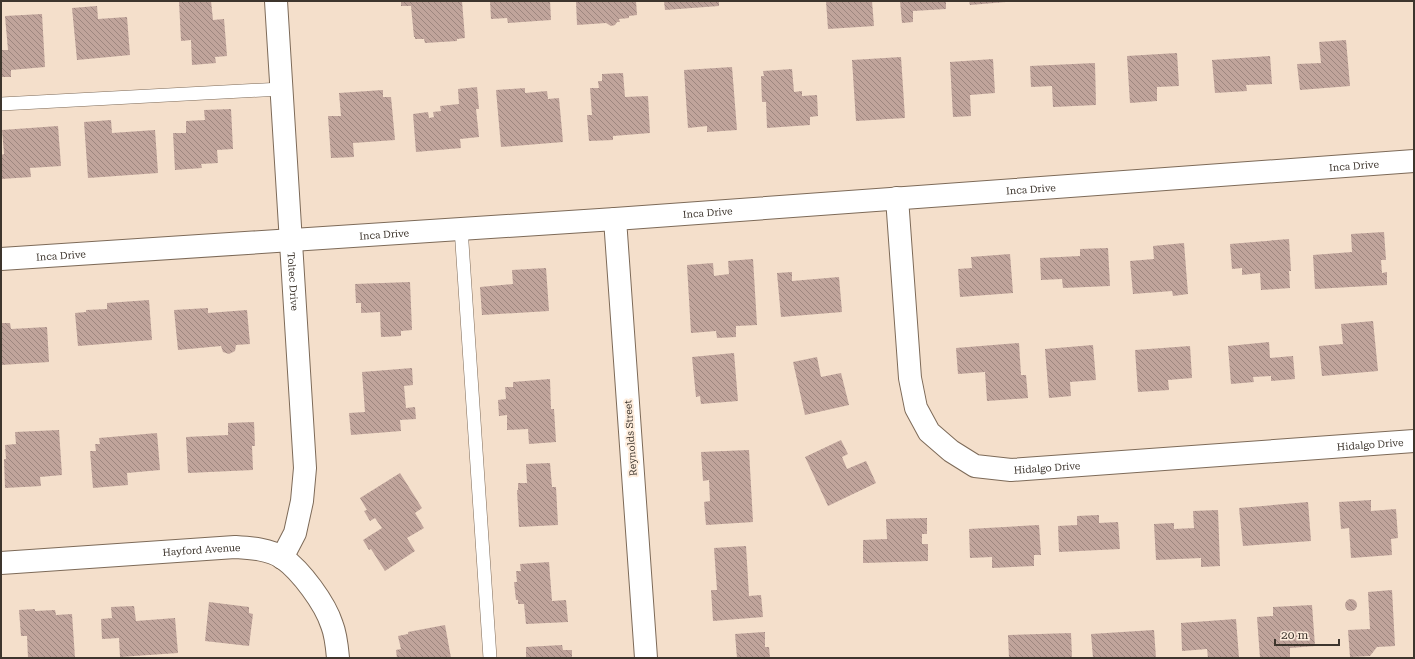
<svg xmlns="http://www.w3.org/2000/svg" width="1415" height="659" viewBox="0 0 1415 659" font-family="'Roboto Serif',serif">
  <defs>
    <pattern id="building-back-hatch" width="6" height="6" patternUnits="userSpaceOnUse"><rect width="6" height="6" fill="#c0a49b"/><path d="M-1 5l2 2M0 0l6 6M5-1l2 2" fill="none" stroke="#9d867f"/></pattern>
  </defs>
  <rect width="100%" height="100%" fill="#f4dfcb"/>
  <!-- building -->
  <g fill="url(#building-back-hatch)">
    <path d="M179,1H211L213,20L224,19L227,56L215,57L216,63L192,65L191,40L181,41Z"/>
    <path d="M401,1H462L465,38L457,39V41L425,43L424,39H415V37H414L411,6H401Z"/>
    <path d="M490,1H550L551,20L508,23L507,18L491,19Z"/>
    <path d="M576,1H636L637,15L629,16V18L619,19L620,22H617L615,25L611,26L606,23L577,25Z"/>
    <path d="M664,1H719V6L665,10Z"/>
    <path d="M826,1H872L874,26L828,29Z"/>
    <path d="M900,1H946V9L913,11V22L902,23Z"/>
    <path d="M969,1H1006V2L970,5Z"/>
    <path d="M97,6L98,19L127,17L130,55L77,60L72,8Z"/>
    <path d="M42,14L45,67L11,70V77H1V50H8L5,16Z"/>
    <path d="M1346,40L1350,86L1300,90L1297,64L1321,63L1319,42Z"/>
    <path d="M1177,53L1179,86L1157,87V101L1130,103L1127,56Z"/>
    <path d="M1270,56L1272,84L1246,85L1247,91L1215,93L1212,60Z"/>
    <path d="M901,57L905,118L856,121L852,60Z"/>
    <path d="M993,59L995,93L970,95L971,116L953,117L950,62Z"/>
    <path d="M1095,63L1096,105L1053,107L1052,86L1031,87L1030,66Z"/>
    <path d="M732,67L737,130L707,132V126L688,128L684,70Z"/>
    <path d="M792,69L794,92L802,91V96L817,95L818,116L810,117V125L767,128L766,102H762L761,76H764L763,71Z"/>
    <path d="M623,73L625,97L648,96L650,133L613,136V140L589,141L587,115H592L590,88H599L598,81H602V74Z"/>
    <path d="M477,87L479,109H476L479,137L460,139L461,148L416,152L413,114L428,112L429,118L434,117L433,112L441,111L440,106L459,104L458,89Z"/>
    <path d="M525,88V93L547,91L548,99L559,98L563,142L501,147L496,90Z"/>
    <path d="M383,90V97H391L395,140L353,143L354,157L331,158L328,116H341L339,93Z"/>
    <path d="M231,109L233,149L217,150L218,163L201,164L202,168L175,170L173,133H186V121L205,120L204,110Z"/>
    <path d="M111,120L112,133L155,130L158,173L88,178L84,122Z"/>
    <path d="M58,126L61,166L30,168L31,177L1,179V155L4,154L2,130Z"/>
    <path d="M1384,232L1386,260H1381L1382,273L1387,272V285L1315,289L1313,255L1352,252L1351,234Z"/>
    <path d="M1289,239L1291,271H1289L1290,288L1261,290L1260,273L1242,275V268L1232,269L1230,244Z"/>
    <path d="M1184,243L1188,294L1173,296L1172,291L1133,294L1130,261L1154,259L1153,246Z"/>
    <path d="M1108,248L1110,286L1063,288L1062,279L1041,280L1040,258L1080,256V249Z"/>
    <path d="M1010,254L1013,293L960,297L958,269L972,268L971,257Z"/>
    <path d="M753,259L757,325L736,326V337L717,338L716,331L691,333L687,265L713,263L714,276L729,274L728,261Z"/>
    <path d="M546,268L549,311L482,315L480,287L513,284L512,270Z"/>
    <path d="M792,272V281L839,277L842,312L781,317L777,273Z"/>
    <path d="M410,282L412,330L401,331V336L381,337L380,312L361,313V303H356L355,284Z"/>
    <path d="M149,300L152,340L78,346L75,313L86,312V310L107,309V303Z"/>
    <path d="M208,308V313L247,310L250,344L236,345L235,351L229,354L223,352L221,346L178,350L174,310Z"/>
    <path d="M1373,321L1378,371L1322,376L1319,346L1343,344L1341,324Z"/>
    <path d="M1,323H10L11,329L47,327L49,362L1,365Z"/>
    <path d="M1269,342L1270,358L1293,356L1295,379L1271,381V376L1253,377L1254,382L1231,384L1228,346Z"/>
    <path d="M1019,343L1021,375H1026L1028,398L987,401L985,372L958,374L956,348Z"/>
    <path d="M1093,345L1096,380L1070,382L1071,396L1049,398L1045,349Z"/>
    <path d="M1190,346L1192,378L1168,380L1169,390L1138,392L1135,350Z"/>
    <path d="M734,353L738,401L701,404L700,396L696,397L692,357Z"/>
    <path d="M817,357L821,377L841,373L849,405L805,415L793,362Z"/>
    <path d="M412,368L413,385L404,386L406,408L415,407L416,419L400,420L401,431L351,435L349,413L365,412L362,372Z"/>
    <path d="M550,379L551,409H554L556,442L529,444L528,429L507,430V415L499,416L498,400L506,399L505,387H513V382Z"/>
    <path d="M254,422L255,446H252L253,470L188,473L186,437L228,435V423Z"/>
    <path d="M59,430L62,475L40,477L41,486L5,488L4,459H6L5,445L16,444L15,432Z"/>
    <path d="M157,433L160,470L127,473L128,485L93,488L90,451H96L95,444H100L99,438Z"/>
    <path d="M841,440L848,454L842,457L847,469L866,461L876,483L828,506L805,457Z"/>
    <path d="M749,450L753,522L706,525L704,502L710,501L709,480L703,481L701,452Z"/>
    <path d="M550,463L552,487H556L558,525L519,527L517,490H518V483H527L526,464Z"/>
    <path d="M400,473L422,508L415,513L424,528L407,538L415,551L385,571L371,549L369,550L363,540L382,528L375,518L370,521L364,511L367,510L360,498Z"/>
    <path d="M1371,500V511L1396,509L1398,538L1391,539L1392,555L1351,558L1349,528L1341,529L1339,502Z"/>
    <path d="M1308,502L1311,541L1243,546L1239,508Z"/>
    <path d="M1218,510L1220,566L1201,567V558L1156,560L1154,524L1174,523V529L1194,528L1193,511Z"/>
    <path d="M1099,515V523L1118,522L1120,549L1059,552L1058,526L1077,525V516Z"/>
    <path d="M927,518V534H922V544H928V561L863,563V540L887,539L886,519Z"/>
    <path d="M1039,525L1041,555H1034V566L992,568V557L970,558L969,529Z"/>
    <path d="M746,546L749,596L761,595L763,617L713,621L711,590H717L714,548Z"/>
    <path d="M549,562L552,601L566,600L568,622L526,624L524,604H518V600H516L514,582H517L516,571H521L520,564Z"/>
    <path d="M1392,590L1395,646L1377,647L1370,656L1350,657L1348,630L1370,629L1368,592Z"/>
    <circle cx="1351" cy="605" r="6"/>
    <path d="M209,602L249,607V613L253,614L249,646L205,641Z"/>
    <path d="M1312,605L1315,646L1290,648V657L1260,658L1257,617L1273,616V607Z"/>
    <path d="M134,606L136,621L175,618L178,653L120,657L119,638L102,639L101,619L112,618L111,607Z"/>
    <path d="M35,609V611L55,610L56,615L72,614L75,658H28L27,636H21L19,610Z"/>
    <path d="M1236,619L1239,658H1208L1207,649L1182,651L1181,623Z"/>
    <path d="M445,625L451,658H397L396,650L401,649L398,636L408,634V632Z"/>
    <path d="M1154,630L1156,658H1093L1091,634Z"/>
    <path d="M765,632V647H769L770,658H737L735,634Z"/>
    <path d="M1071,633L1072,658H1009L1008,635Z"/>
    <path d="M562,645L563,650H572V658H526V647Z"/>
  </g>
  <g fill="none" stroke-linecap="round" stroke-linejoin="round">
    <defs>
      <g id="lane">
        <path d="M1,104L281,89"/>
        <path d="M461,228L490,658"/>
      </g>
      <g id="street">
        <path id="s1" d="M276,1L305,468L302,501L295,533L282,558"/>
        <path id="s2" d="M897,198L910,378L916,408L929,432L951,451L975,466L1011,470L1414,441"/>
        <path id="s3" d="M1,259L615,219"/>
        <path id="s4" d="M1,563L235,547C251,548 269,549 283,558C301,571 325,603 332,625C336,635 337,647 338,658"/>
      </g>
      <g id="secondary">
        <path id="s5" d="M646,658L615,219L1414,161"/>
      </g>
    </defs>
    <!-- lane casing -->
    <use href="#lane" stroke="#7d6a58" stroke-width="14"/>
    <!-- street casing -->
    <use href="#street" stroke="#7d6a58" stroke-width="24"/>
    <!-- secondary casing -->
    <use href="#secondary" stroke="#7d6a58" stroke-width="24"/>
    <!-- lane -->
    <use href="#lane" stroke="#fff" stroke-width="13"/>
    <!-- street -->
    <use href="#street" stroke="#fff" stroke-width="22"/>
    <!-- secondary -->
    <use href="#secondary" stroke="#fff" stroke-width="22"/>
  </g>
  <g text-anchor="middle" stroke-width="4" stroke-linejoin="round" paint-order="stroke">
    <!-- street labels -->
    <g font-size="10" fill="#3d352d" stroke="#feeddd">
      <text dy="4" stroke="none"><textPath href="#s5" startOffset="1181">Inca Drive</textPath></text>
      <text dy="4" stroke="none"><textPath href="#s5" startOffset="857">Inca Drive</textPath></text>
      <text dy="4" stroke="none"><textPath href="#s5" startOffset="533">Inca Drive</textPath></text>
      <text dy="4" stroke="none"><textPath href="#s3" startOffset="384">Inca Drive</textPath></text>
      <text dy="4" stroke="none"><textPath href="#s3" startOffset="60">Inca Drive</textPath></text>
      <text dy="4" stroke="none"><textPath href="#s1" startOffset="281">Toltec Drive</textPath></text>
      <text transform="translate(630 438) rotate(-94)" y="4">Reynolds Street</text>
      <text dy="4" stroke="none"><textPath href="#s2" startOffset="692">Hidalgo Drive</textPath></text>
      <text dy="4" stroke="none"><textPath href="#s2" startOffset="368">Hidalgo Drive</textPath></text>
      <text dy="4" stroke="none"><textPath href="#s4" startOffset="201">Hayford Avenue</textPath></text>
    </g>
  </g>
  <!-- border -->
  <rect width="1415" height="659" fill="none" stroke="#3d352d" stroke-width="4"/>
  <!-- scale -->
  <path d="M1275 639v6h64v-6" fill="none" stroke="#3d352d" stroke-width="2"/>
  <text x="1281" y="639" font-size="12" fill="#3d352d" stroke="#feeddd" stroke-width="3" paint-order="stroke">20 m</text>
</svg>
